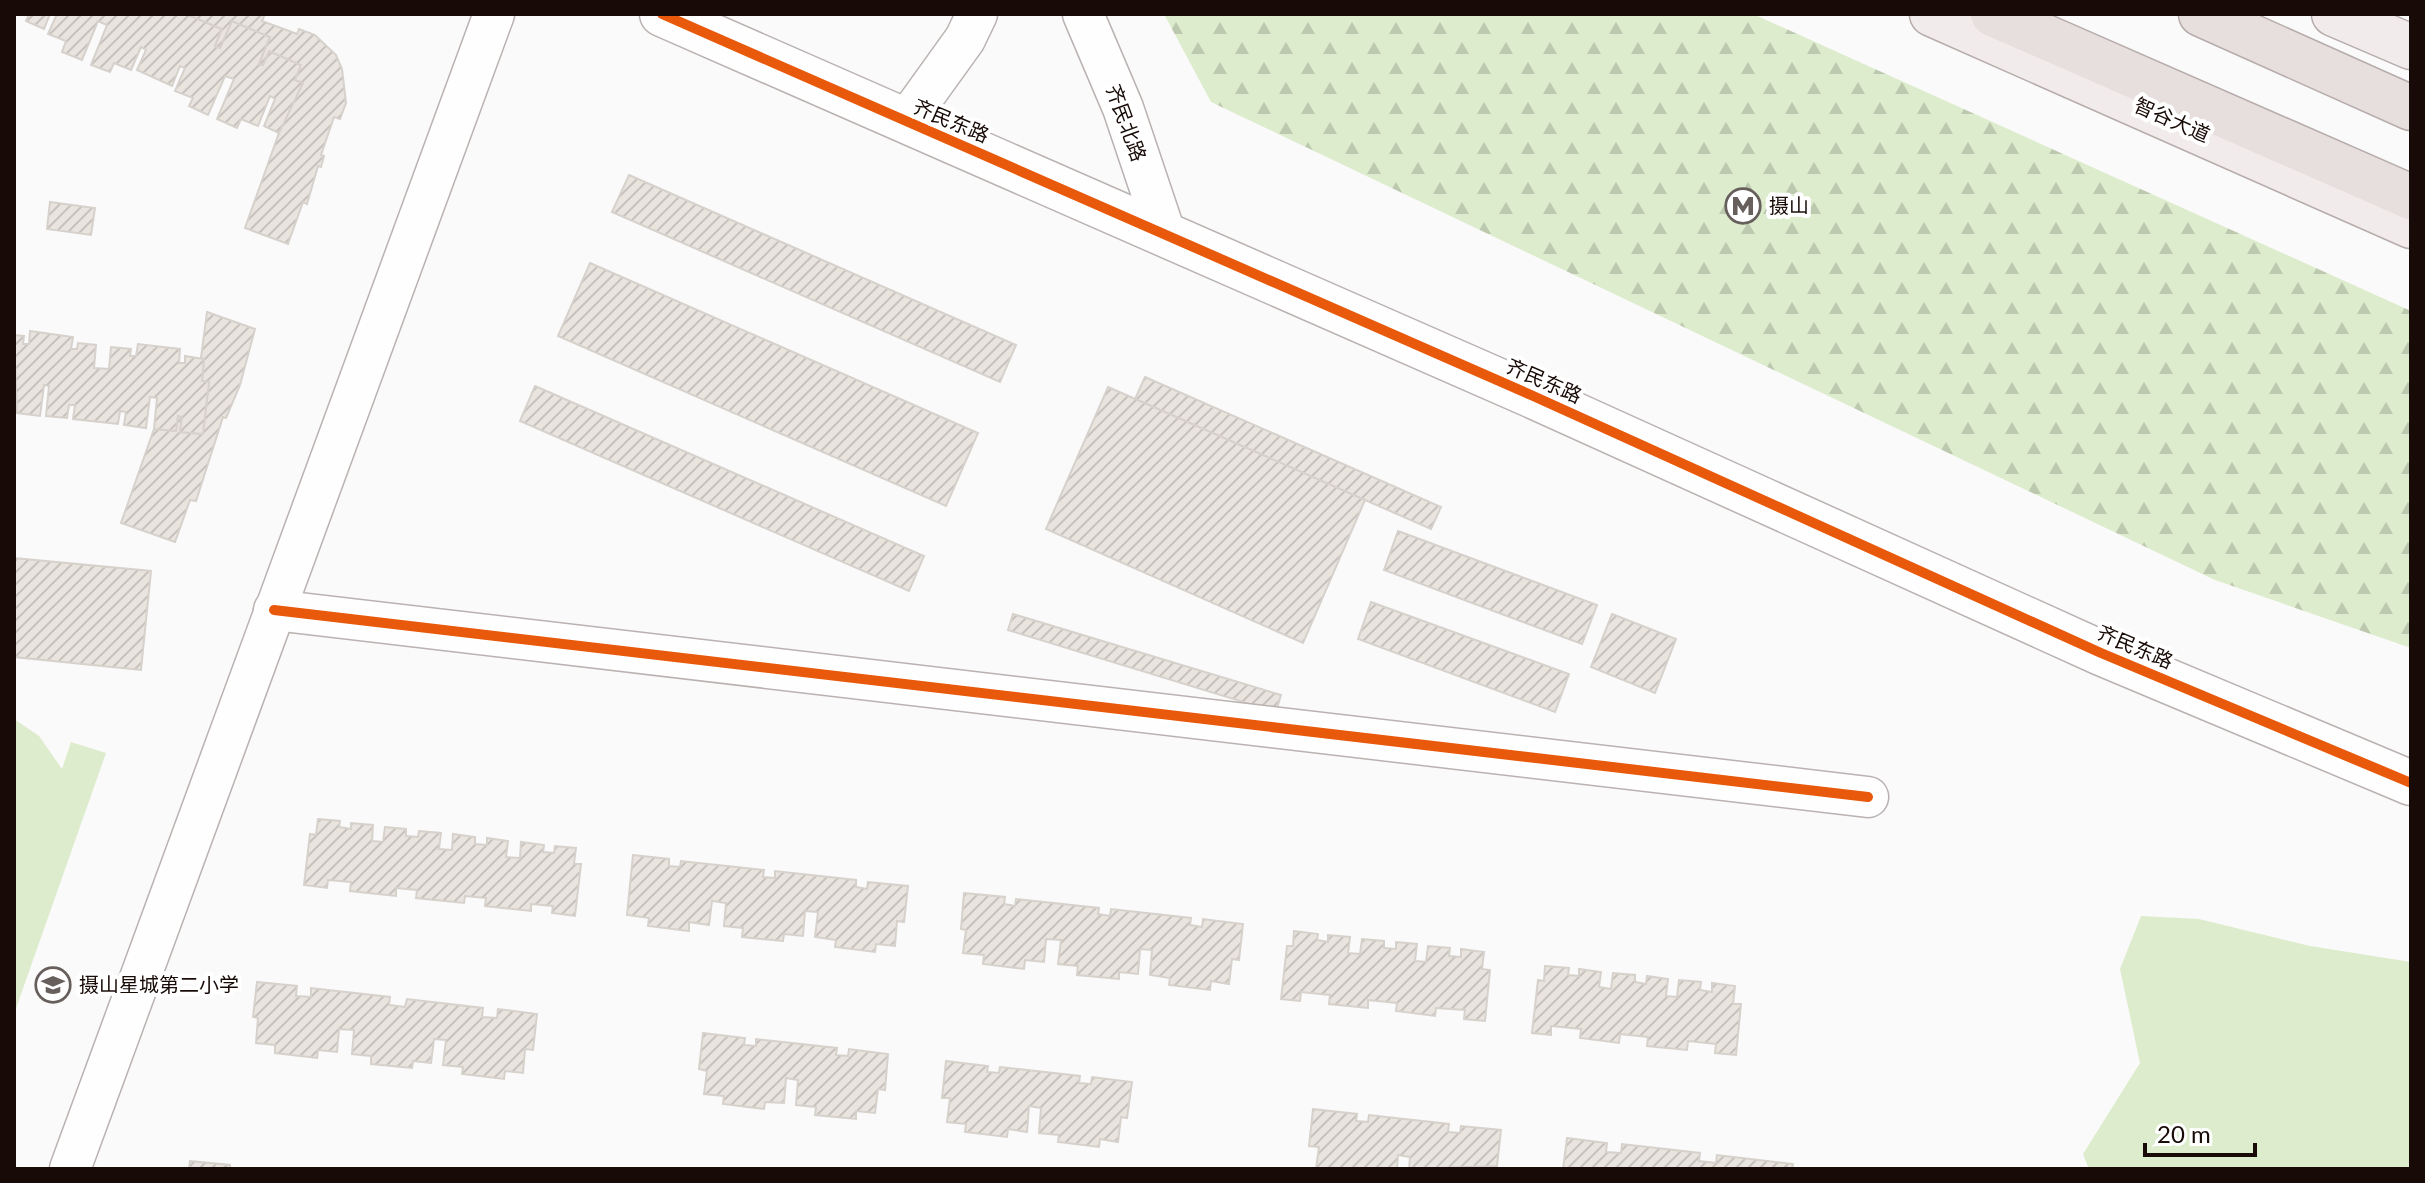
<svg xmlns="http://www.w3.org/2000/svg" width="2425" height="1183" viewBox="0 0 2425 1183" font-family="Lato,'Noto Sans SC',sans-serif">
  <defs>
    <pattern id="forest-firs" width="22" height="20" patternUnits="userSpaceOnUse" patternTransform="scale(2)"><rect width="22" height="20" fill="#ddeccc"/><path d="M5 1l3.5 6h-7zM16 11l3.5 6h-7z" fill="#bdc9ae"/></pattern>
    <pattern id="building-hatch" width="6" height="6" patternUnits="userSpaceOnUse" patternTransform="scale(2)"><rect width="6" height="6" fill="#eae4df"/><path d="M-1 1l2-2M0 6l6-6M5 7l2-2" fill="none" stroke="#c8c2be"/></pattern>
  </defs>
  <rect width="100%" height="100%" fill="#fafafa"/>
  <!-- green -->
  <g fill="#ddeccc">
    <path d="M14,719L39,736L62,769L71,742L106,753L14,1014Z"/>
    <path d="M2141,916L2199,919L2310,946L2411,962V1169H2089L2083,1154L2140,1063L2120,969Z"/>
  </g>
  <!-- forest -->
  <path fill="url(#forest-firs)" d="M1164,14H1753L2411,311V648L2215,580L1211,102Z"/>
  <!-- building -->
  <g fill="url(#building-hatch)" stroke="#d7d1cc" stroke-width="2">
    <path d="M29,14H50L44,29L26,21Z"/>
    <path d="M57,14H186L222,29L215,46L220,48L232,21L270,37L259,64L263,65L269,51L301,65L295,80L303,83L281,134L264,126L275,99L270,96L258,126L241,119L237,128L217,119L234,79L225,76L208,115L189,106L193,98L175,91L185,68L180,66L172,86L137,70L146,50L141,47L131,70L114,63L110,72L91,65L107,25L98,21L82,60L62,52L66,41L48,34Z"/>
    <path d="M186,14H265L262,21L297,34L299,29L315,35L336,55L342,69L346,103L340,119L334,117L321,155L324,156L321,167L318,166L307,204L303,202L288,244L245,228L279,133L303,83L295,80L301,65L269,51L263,65L259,64L270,37L232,21L220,48L215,46L222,29Z"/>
    <path d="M629,175L1016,345L1000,382L612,212Z"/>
    <path d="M50,202L95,208L91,235L47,229Z"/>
    <path d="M590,263L978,433L946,506L558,336Z"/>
    <path d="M207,312L255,329L240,385L226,418L223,417L196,501L190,500L175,542L121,523L154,429L176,431L178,416L182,417L180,432L203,434L209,382L202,381L204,359L201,358Z"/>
    <path d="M30,331L73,337L71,349H77L78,343L96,345L94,368L109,369L111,347L131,349L130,356H136L138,344L180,349L179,363H185V356L204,359L202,381L209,382L203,434L180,432L182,417L178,416L176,431L154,429L157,398L150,397L146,428L124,425L126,412L120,411L118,424L73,419L75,405H69L67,418L46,416L49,386L44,385L40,416L17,413L14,335L24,336L23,344H29Z"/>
    <path d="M1145,377L1441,507L1431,529L1135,399Z"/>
    <path d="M535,386L924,556L909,591L520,421Z"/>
    <path d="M1108,387L1365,500L1303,643L1046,529Z"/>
    <path d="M1398,531L1597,605L1582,644L1384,570Z"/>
    <path d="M14,558L151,571L141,670L14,657Z"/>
    <path d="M1371,602L1569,674L1555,712L1358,639Z"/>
    <path d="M1013,614L1281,695L1276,712L1008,630Z"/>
    <path d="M1612,614L1676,639L1655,693L1591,667Z"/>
    <path d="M318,819L340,821L339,827L351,829V823L373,825L372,841L383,842L385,827L406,829V836L418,837L419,831L441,833L439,849L452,850L453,834L475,837V844L487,845V838L508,841L506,857L520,858L521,842L544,845L543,852L554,853L555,846L576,848L574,864H581L575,916L552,913L553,906L531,904V911L485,906L486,898L465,896L464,903L416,898L417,890L396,888V896L350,891L351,882L328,880L327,888L304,885L310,834L316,835Z"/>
    <path d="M633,855L669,859V866L680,867L681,861L764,870L763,877L775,878V871L856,880V887L867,889L868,882L908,886L904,922L897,921L895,946L876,944L875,952L835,947L836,940L815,937L818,912L805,911L803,936L784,934L783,941L742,937L743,928L724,926L726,903L712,901L709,925L689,922V931L648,926L649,918L627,915Z"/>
    <path d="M964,893L1005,897L1004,904L1015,906L1016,899L1099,908L1098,914L1110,916L1111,909L1191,918L1190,925L1202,927L1203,919L1243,924L1239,960L1232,959L1229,984L1211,981L1210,990L1169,985L1170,978L1150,975L1152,950L1140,949L1138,974L1119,972V979L1077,975L1078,966L1058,964L1061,940L1046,939L1044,962L1025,960L1024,969L983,964L984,955L963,953L966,930L961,929Z"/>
    <path d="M1294,931L1318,934L1317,940L1328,942V935L1350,937L1348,953L1360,954L1362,939L1384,941V948L1396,949V942L1417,944L1415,961L1426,962L1428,946L1450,948L1449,956L1461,957V949L1484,952L1482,969L1490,970L1485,1021L1464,1019L1465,1010L1436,1008L1435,1016L1396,1011L1397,1003L1368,1000V1008L1329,1004L1330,995L1301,992L1300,1001L1281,999L1287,946H1293Z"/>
    <path d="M1545,966L1569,968L1568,975L1579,976V969L1601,972L1599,987L1611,989L1613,973L1635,975V982L1646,984L1647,976L1668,979L1666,996L1677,997L1679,980L1701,982L1700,990L1712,992V983L1735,986L1733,1004H1741L1736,1055L1715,1053L1716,1044L1688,1041L1687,1050L1647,1046L1648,1037L1620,1034L1619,1043L1580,1038L1581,1029L1551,1026V1035L1532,1033L1538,980L1544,981Z"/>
    <path d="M257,982L297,986L296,996L311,997V988L390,997L389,1005L405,1007L407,999L483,1008L482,1017L497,1018L498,1009L537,1014L533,1050L525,1049L523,1073L505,1071L504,1079L462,1074L463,1067L443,1065L446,1040L434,1039L431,1063L413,1061L412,1068L371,1064V1056L352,1054L354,1030L339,1029L337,1052L318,1050L317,1058L275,1053V1045L256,1043L258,1018L253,1017Z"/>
    <path d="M703,1033L745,1038L744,1045L756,1046V1039L837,1048L836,1055L848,1056L849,1049L888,1054L885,1090L878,1089L875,1113L856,1111V1119L815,1115L816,1107L796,1105L798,1080L786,1078L784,1103L765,1102L764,1109L723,1104L724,1096L704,1094L707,1071L699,1069Z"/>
    <path d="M946,1061L988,1066L987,1072L999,1073L1000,1067L1080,1076L1079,1083L1091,1084L1092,1077L1132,1082L1127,1118L1121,1117L1118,1142L1100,1139L1099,1147L1058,1142L1059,1135L1039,1133L1041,1108L1029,1106L1027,1132L1008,1129L1007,1137L965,1132L966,1124L947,1122L950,1098H942Z"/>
    <path d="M1313,1109L1357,1114L1356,1121L1368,1122L1369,1115L1449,1124L1448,1132L1460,1133L1461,1126L1501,1130L1497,1166L1409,1169L1410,1157L1398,1155L1397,1169H1316L1319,1147L1309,1146Z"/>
    <path d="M1567,1138L1607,1143L1606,1152L1621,1153L1622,1144L1700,1153L1699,1161L1716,1163L1717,1155L1793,1164L1792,1169H1563Z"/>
    <path d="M190,1161L230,1165V1169H189Z"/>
  </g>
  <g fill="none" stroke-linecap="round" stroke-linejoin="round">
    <defs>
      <g id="street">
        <path d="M1083,14L1123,108L1165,233"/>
        <path d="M906,121L965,39L977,14"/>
        <path d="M274,610L1868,797"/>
        <path d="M70,1169L494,14"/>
      </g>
      <path id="secondary" d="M662,14L1531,395L2101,653L2411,783"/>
      <g id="primary">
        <path d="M1932,14L2411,226"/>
        <path d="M2334,14L2411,47"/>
      </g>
      <g id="highway">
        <path d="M1993,14L2411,197"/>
        <path d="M2201,14L2411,108"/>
      </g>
    </defs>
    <!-- street casing -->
    <use href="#street" stroke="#b9b2b0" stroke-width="43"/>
    <!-- secondary casing -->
    <use href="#secondary" stroke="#b9b2b0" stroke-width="47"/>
    <!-- primary casing -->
    <use href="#primary" stroke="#b7acac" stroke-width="47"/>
    <!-- highway casing -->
    <use href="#highway" stroke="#b7acac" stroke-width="47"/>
    <!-- street -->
    <use href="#street" stroke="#fefefe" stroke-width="40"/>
    <!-- secondary -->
    <use href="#secondary" stroke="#fefefe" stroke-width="44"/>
    <!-- primary -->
    <use href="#primary" stroke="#f1ebeb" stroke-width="44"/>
    <!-- highway -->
    <use href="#highway" stroke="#e7dede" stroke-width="44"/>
    <defs>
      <g id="cycleway">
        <path d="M662,14L1531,395L2101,653L2411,783"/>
        <path d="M274,610L1868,797"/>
      </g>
    </defs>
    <!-- cycleway casing -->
    <use href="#cycleway" stroke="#fff" stroke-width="15"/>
    <!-- cycleway -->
    <use href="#cycleway" stroke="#e8590c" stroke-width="10"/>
  </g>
  <!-- icons -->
  <defs>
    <symbol id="metro-ring" viewBox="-11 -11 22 22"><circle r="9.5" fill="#fff" stroke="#675f5c" stroke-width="1.5"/><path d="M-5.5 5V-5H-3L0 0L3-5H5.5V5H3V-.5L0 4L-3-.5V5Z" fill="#675f5c"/></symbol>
    <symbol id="school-ring" viewBox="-11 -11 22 22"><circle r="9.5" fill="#fff" stroke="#675f5c" stroke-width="1.5"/><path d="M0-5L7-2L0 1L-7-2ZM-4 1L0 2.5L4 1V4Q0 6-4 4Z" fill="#675f5c"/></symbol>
  </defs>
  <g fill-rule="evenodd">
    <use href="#metro-ring" x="1723" y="186" width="40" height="40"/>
    <use href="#school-ring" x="33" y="965" width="40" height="40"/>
  </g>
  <g text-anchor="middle" stroke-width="8" stroke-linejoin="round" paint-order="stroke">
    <!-- street labels -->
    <g font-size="20" fill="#180b07" stroke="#fff">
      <text transform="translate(2172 120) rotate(24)" y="7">智谷大道</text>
      <text transform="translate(951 121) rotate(23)" y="7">齐民东路</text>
      <text transform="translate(1126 123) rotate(70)" y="7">齐民北路</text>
      <text transform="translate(1544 381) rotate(24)" y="7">齐民东路</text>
      <text transform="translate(2135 647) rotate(23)" y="7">齐民东路</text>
    </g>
    <!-- poi labels -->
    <g font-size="20" fill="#180b07" stroke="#fff" text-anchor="start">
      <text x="1769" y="213">摄山</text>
      <text x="79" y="992">摄山星城第二小学</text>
    </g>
  </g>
  <!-- border -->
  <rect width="2425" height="1183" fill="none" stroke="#180b07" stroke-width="32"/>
  <!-- scale -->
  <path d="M2145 1143v12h110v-12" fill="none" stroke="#180b07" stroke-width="4"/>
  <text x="2157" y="1143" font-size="24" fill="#180b07" stroke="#ffffff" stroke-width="6" paint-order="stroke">20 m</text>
</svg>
